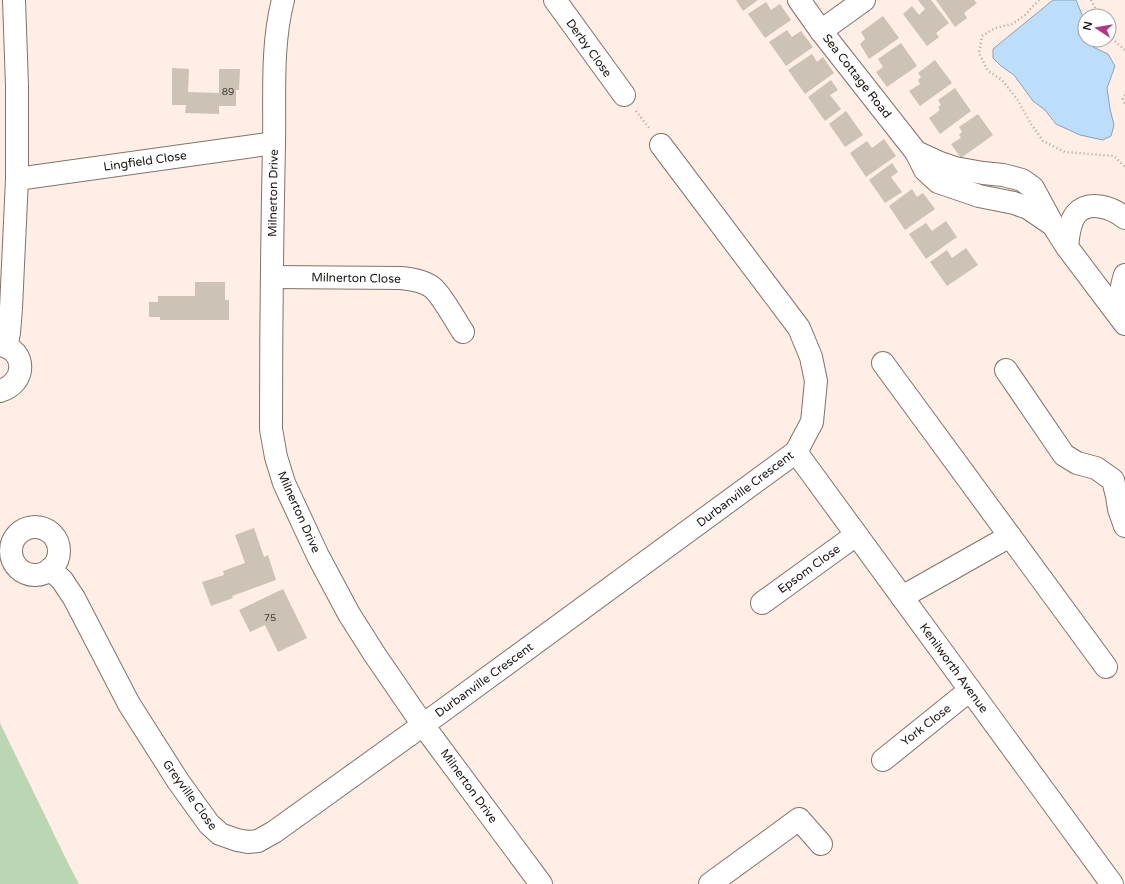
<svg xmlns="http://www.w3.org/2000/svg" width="1125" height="884" viewBox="0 0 1125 884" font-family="'Varela Round',sans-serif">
  <rect width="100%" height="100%" fill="#feeee5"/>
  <!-- green -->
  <path fill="#bbd6b4" d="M0,723L68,863L79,884H0Z"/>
  <!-- water -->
  <path fill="#bcdefa" stroke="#8ba1b4" d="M1053,0H1076L1085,22V40H1091L1093,47L1108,54L1115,66L1107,88L1110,109L1114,125L1111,136L1103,140L1080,135L1056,124L1045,110L1033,101L1014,75L1001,66L993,58V49Z"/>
  <!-- building -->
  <g fill="#ccc2b5">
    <path d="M736,0H758L743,11Z"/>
    <path d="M918,0H931L949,23L936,33L939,37L927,46L903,14L912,6L919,15L925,9Z"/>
    <path d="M936,0H974L977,3L964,13L967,18L955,27Z"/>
    <path d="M766,2L771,10L780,4L791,20L765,38L748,14Z"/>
    <path d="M883,16L899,38L869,59L860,44L865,39L861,32Z"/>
    <path d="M787,30L792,37L801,31L813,47L786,66L769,42Z"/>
    <path d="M901,43L917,66L887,87L876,72L883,67L878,59Z"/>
    <path d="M812,54L817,62L823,57L834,73L805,94L788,70Z"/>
    <path d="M935,60L952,83L920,106L909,91L920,84L918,80L921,77L918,73Z"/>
    <path d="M172,68L189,69L188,92L219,93V69H240L239,90H236V106H219V114L185,113L186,105H172Z"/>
    <path d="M831,80L838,90L830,95L841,109L825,121L808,97Z"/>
    <path d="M955,88L971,111L940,134L929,118L940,110L938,107L941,105L938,100Z"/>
    <path d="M846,111L863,135L845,147L829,124Z"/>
    <path d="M978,114L993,135L961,158L951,144L961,138L959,135L962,132L959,127Z"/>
    <path d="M884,139L896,156L866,177L850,153L867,141L872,148Z"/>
    <path d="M892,163L898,172L891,177L902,192L885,203L869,180Z"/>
    <path d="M912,189L917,197L923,193L935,209L905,230L889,206Z"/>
    <path d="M946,221L957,237L926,259L909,234L926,223L932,231Z"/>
    <path d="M966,248L978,265L947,286L930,262L947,250L952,258Z"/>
    <path d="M195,282H225V300H229V320H160V317H149V302H158V296H195Z"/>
    <path d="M254,528L264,557L268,555L276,580L232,596L233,598L211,606L202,582L224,575L223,571L245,563L235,535Z"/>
    <path d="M283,589L307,638L278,652L265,625L250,632L239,610Z"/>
  </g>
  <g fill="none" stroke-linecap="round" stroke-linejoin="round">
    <defs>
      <g id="minor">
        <path d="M283,0C271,46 275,97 274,144C272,239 271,334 271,429L276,457L284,483L318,556L349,614L375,655L423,725L541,884"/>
        <path d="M555,0L624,95"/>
        <path d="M799,0L821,31L916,152L925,170L938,182L979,196L1014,203L1028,208L1053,225"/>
        <path d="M821,31L864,0"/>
        <path d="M916,152L940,163L955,168L983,173L1003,175L1022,180L1033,188L1053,225L1067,247L1125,324"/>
        <path d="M17,179L274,143"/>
        <path d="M1067,247C1068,236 1069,223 1076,214C1089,199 1113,208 1125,218"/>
        <path d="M272,277L401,278C411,279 425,281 433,288C443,297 455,320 463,332"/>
        <path d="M1125,323C1120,304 1119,293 1125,275"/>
        <path d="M0,345C27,350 27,383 0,391"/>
        <path d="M6,346L9,333L11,308L17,179V86L14,0"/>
        <path d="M883,363L1106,667"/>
        <path d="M1006,370L1064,455L1077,463L1096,468L1113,480L1117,496L1119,509L1125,526"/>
        <path d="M796,452L1112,884"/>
        <circle cx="35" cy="551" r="24"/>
        <path d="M50,569L62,580L74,598L129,704L178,781L209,824L220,834L237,840L248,842L258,841L274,832L423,725L796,452L812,422L816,381L811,357L799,328L661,145"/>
        <path d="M902,597L1010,536"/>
        <path d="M762,603L856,535"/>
        <path d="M883,760L970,690"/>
        <path d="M710,884L799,819L821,844"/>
      </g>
    </defs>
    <!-- minor casing -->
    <use href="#minor" stroke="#81736b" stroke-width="24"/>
    <!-- path -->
    <g stroke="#b1a49e" stroke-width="2.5" stroke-dasharray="1 3" stroke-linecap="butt">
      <path d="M1039,0L1035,4L1024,16L1012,24L995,28L982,36L979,53L988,71L1002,80L1017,99L1031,124L1043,141L1065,152L1114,156L1125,167"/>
      <path d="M1091,0L1096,9L1097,16"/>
      <path d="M1109,36L1125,50"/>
      <path d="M1125,95L1123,99L1125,105"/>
      <path d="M636,111L649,128"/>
    </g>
    <!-- minor -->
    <use href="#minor" stroke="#fff" stroke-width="22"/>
  </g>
  <g text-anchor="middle" stroke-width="3.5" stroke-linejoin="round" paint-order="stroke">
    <!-- number labels -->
    <g font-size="10" fill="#46403a">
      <text x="228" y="95">89</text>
      <text x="270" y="621">75</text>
    </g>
    <!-- street labels -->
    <g font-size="12" fill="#191411" stroke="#fff">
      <text transform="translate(589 48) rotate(54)" y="4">Derby Close</text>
      <text transform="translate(857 76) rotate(52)" y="4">Sea Cottage Road</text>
      <text transform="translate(145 161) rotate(-8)" y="4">Lingfield Close</text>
      <text transform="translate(273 193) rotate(-89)" y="4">Milnerton Drive</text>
      <text transform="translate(356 278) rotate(1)" y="4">Milnerton Close</text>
      <text transform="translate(745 489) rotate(-37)" y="4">Durbanville Crescent</text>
      <text transform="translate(299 512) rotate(66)" y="4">Milnerton Drive</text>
      <text transform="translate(809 569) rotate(-36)" y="4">Epsom Close</text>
      <text transform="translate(954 668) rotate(54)" y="4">Kenilworth Avenue</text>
      <text transform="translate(484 680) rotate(-36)" y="4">Durbanville Crescent</text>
      <text transform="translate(926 725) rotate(-38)" y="4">York Close</text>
      <text transform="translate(469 786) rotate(54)" y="4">Milnerton Drive</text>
      <text transform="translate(190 795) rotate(54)" y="4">Greyville Close</text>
    </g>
  </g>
  <!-- north arrow -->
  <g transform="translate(1097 28) rotate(282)"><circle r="19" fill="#ffffff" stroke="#a3a1a0"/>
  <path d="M0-3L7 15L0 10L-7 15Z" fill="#b03689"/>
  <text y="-6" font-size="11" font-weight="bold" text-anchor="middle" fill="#191411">N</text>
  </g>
</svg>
